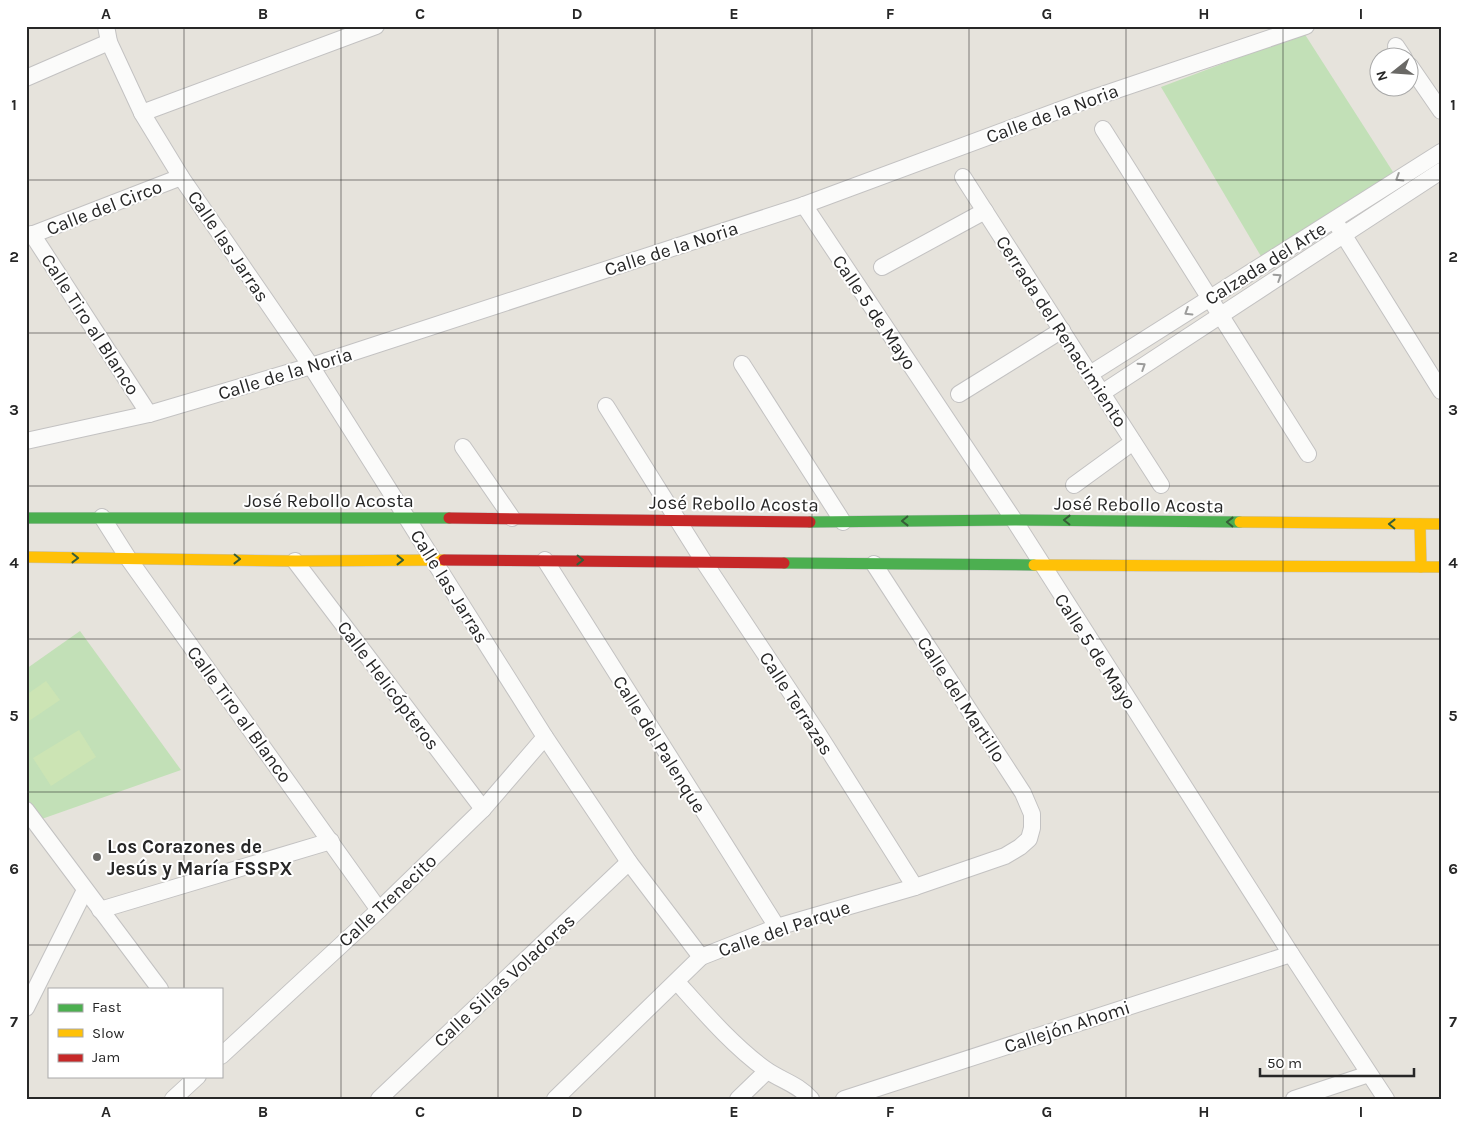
<svg xmlns="http://www.w3.org/2000/svg" width="1467" height="1125" viewBox="0 0 1467 1125" font-family="Karla,sans-serif">
  <rect width="100%" height="100%" fill="#e6e3dc"/>
  <!-- green -->
  <g fill="#c2e0b7">
    <path d="M1304,33L1395,175L1262,258L1161,87Z"/>
    <path d="M80,631L181,770L36,821L26,808V669Z"/>
  </g>
  <!-- pitch -->
  <g fill="#cce4b4">
    <path d="M46,681L60,700L26,723V695Z"/>
    <path d="M79,730L96,757L51,786L33,758Z"/>
  </g>
  <g fill="none" stroke-linecap="round" stroke-linejoin="round">
    <defs>
      <g id="street">
        <path d="M106,26L109,42L142,113L181,177L311,366L545,737L629,862L701,957"/>
        <path d="M1396,46L1404,58"/>
        <path d="M1410,66L1441,111"/>
        <path d="M26,78L109,42"/>
        <path d="M142,113L376,26"/>
        <path d="M1103,129L1308,454"/>
        <path d="M963,177L1161,485"/>
        <path d="M804,205L1014,520L1291,954L1386,1099"/>
        <path d="M1338,226L1441,391"/>
        <path d="M32,234L149,414"/>
        <path d="M26,237L181,177"/>
        <path d="M882,267L985,211"/>
        <path d="M742,364L843,522"/>
        <path d="M1090,374L1441,152"/>
        <path d="M1102,393L1441,171"/>
        <path d="M959,394L1062,330"/>
        <path d="M606,406L704,562L819,735L915,887"/>
        <path d="M26,441L149,414L311,366L804,205L1087,100L1306,26"/>
        <path d="M463,447L512,518"/>
        <path d="M1074,485L1133,442"/>
        <path d="M102,517L128,558L379,910"/>
        <path d="M545,560L777,927"/>
        <path d="M295,561L483,809"/>
        <path d="M26,810L160,989"/>
        <path d="M100,910L331,841"/>
        <path d="M677,982C704,1012 732,1045 765,1069C780,1080 798,1084 811,1099"/>
        <path d="M26,1008L85,890"/>
        <path d="M221,1056L379,910L483,809L545,737"/>
        <path d="M173,1099L198,1076"/>
        <path d="M379,1099L629,862"/>
        <path d="M555,1099L701,957L777,927L915,887L1005,856L1020,847L1029,839L1032,828V814L1023,793L874,564"/>
        <path d="M738,1099L767,1071"/>
        <path d="M844,1099L1291,954"/>
        <path d="M1294,1099L1369,1074"/>
      </g>
      <g id="fast">
        <path d="M26,518H449"/>
        <path d="M810,522L1014,520L1240,522"/>
        <path d="M784,563L1034,565"/>
      </g>
      <g id="slow">
        <path d="M1240,522L1441,524"/>
        <path d="M1420,524L1421,567"/>
        <path d="M26,557L295,561L444,560"/>
        <path d="M1034,565L1441,567"/>
      </g>
      <g id="jam">
        <path d="M449,518L810,522"/>
        <path d="M444,560L784,563"/>
      </g>
    </defs>
    <!-- street casing -->
    <use href="#street" stroke="#c3c2c2" stroke-width="18"/>
    <!-- fast casing -->
    <use href="#fast" stroke="#c3c2c2" stroke-width="12"/>
    <!-- slow casing -->
    <use href="#slow" stroke="#c3c2c2" stroke-width="12"/>
    <!-- jam casing -->
    <use href="#jam" stroke="#c3c2c2" stroke-width="12"/>
    <!-- street -->
    <use href="#street" stroke="#fbfbfa" stroke-width="16"/>
    <!-- fast -->
    <use href="#fast" stroke="#4caf50" stroke-width="11"/>
    <!-- slow -->
    <use href="#slow" stroke="#ffc107" stroke-width="11"/>
    <!-- jam -->
    <use href="#jam" stroke="#c62828" stroke-width="11"/>
  </g>
  <!-- one-way arrows -->
  <defs><path id="oneway-chevron" d="M-2-3.5L2.5 0L-2 3.5" fill="none" stroke-width="1.6" stroke-linecap="round" stroke-linejoin="round" transform="scale(1.25)"/></defs>
  <g stroke="#9c9c9b">
    <use href="#oneway-chevron" transform="translate(1399 178) rotate(148)"/>
    <use href="#oneway-chevron" transform="translate(1278 277) rotate(-33)"/>
    <use href="#oneway-chevron" transform="translate(1188 312) rotate(148)"/>
    <use href="#oneway-chevron" transform="translate(1142 366) rotate(-33)"/>
  </g>
  <g stroke="#365d37">
    <use href="#oneway-chevron" transform="translate(1067 520) rotate(-179)"/>
    <use href="#oneway-chevron" transform="translate(905 521) rotate(179)"/>
    <use href="#oneway-chevron" transform="translate(1230 522) rotate(-179)"/>
    <use href="#oneway-chevron" transform="translate(1392 524) rotate(-179)"/>
    <use href="#oneway-chevron" transform="translate(75 558) rotate(1)"/>
    <use href="#oneway-chevron" transform="translate(237 559) rotate(1)"/>
    <use href="#oneway-chevron" transform="translate(400 560)"/>
    <use href="#oneway-chevron" transform="translate(580 560) rotate(1)"/>
  </g>
  <!-- grid -->
  <path fill="none" stroke="#272727" stroke-width="1" stroke-opacity="0.55" d="M184,26V989M341,26V1099M498,26V1099M655,26V1099M812,26V1099M969,26V1099M1126,26V1099M1283,26V1099M26,180H1441M26,333H1441M26,486H1441M26,639H1441M26,792H1441M26,945H1441M184,1076V1099"/>
  <!-- markers -->
  <circle fill="#6a6966" stroke="#fff" stroke-width="2" cx="97" cy="857" r="5"/>
  <g text-anchor="middle" stroke-width="4" stroke-linejoin="round" paint-order="stroke">
    <!-- street labels -->
    <g font-size="19" fill="#272727" stroke="#fff">
      <text transform="translate(1052 113) rotate(-20)" y="7">Calle de la Noria</text>
      <text transform="translate(104 207) rotate(-21)" y="7">Calle del Circo</text>
      <text transform="translate(229 246) rotate(56)" y="7">Calle las Jarras</text>
      <text transform="translate(671 248) rotate(-18)" y="7">Calle de la Noria</text>
      <text transform="translate(1265 263) rotate(-32)" y="7">Calzada del Arte</text>
      <text transform="translate(875 312) rotate(56)" y="7">Calle 5 de Mayo</text>
      <text transform="translate(91 324) rotate(57)" y="7">Calle Tiro al Blanco</text>
      <text transform="translate(1062 331) rotate(57)" y="7">Cerrada del Renacimiento</text>
      <text transform="translate(285 373) rotate(-17)" y="7">Calle de la Noria</text>
      <text x="329" y="507">José Rebollo Acosta</text>
      <text transform="translate(734 503) rotate(1)" y="7">José Rebollo Acosta</text>
      <text transform="translate(1139 504) rotate(1)" y="7">José Rebollo Acosta</text>
      <text transform="translate(450 586) rotate(58)" y="7">Calle las Jarras</text>
      <text transform="translate(1096 651) rotate(57)" y="7">Calle 5 de Mayo</text>
      <text transform="translate(389 685) rotate(53)" y="7">Calle Helicópteros</text>
      <text transform="translate(962 699) rotate(57)" y="7">Calle del Martillo</text>
      <text transform="translate(797 703) rotate(57)" y="7">Calle Terrazas</text>
      <text transform="translate(240 714) rotate(54)" y="7">Calle Tiro al Blanco</text>
      <text transform="translate(660 744) rotate(58)" y="7">Calle del Palenque</text>
      <text transform="translate(387 900) rotate(-43)" y="7">Calle Trenecito</text>
      <text transform="translate(784 928) rotate(-19)" y="7">Calle del Parque</text>
      <text transform="translate(504 980) rotate(-43)" y="7">Calle Sillas Voladoras</text>
      <text transform="translate(1067 1026) rotate(-18)" y="7">Callejón Ahomi</text>
    </g>
    <!-- poi labels -->
    <g font-size="19" font-weight="bold" fill="#272727" stroke="#fff" text-anchor="start">
      <text x="107" y="853">Los Corazones de<tspan x="107" dy="22">Jesús y María FSSPX</tspan></text>
    </g>
  </g>
  <!-- border -->
  <rect width="1467" height="1125" fill="none" stroke="#ffffff" stroke-width="55"/>
  <!-- legend -->
  <rect x="48" y="988" width="175" height="90" fill="#ffffff" stroke="#a9a9a9"/>
  <rect x="58" y="1004" width="25" height="8" fill="#4caf50" stroke="#a9a9a9"/>
  <text x="92" y="1012" font-size="15" fill="#272727">Fast</text>
  <rect x="58" y="1029" width="25" height="8" fill="#ffc107" stroke="#a9a9a9"/>
  <text x="92" y="1038" font-size="15" fill="#272727">Slow</text>
  <rect x="58" y="1054" width="25" height="8" fill="#c62828" stroke="#a9a9a9"/>
  <text x="92" y="1062" font-size="15" fill="#272727">Jam</text>
  <!-- north arrow -->
  <g transform="translate(1394 72) rotate(253)"><circle r="24" fill="#ffffff" stroke="#a9a9a9"/>
  <path d="M0-4L9 19L0 12L-9 19Z" fill="#6a6966"/>
  <text y="-8" font-size="14" font-weight="bold" text-anchor="middle" fill="#272727">N</text>
  </g>
  <!-- scale -->
  <path d="M1260 1068v8h154v-8" fill="none" stroke="#272727" stroke-width="2.5"/>
  <text x="1267" y="1068" font-size="15" fill="#272727" stroke="#ffffff" stroke-width="4" paint-order="stroke">50 m</text>
  <rect x="28" y="28" width="1412" height="1070" fill="none" stroke="#272727" stroke-width="2"/>
  <g font-size="16" text-anchor="middle" font-weight="bold" fill="#272727">
    <text x="106" y="19">A</text>
    <text x="263" y="19">B</text>
    <text x="420" y="19">C</text>
    <text x="577" y="19">D</text>
    <text x="734" y="19">E</text>
    <text x="890" y="19">F</text>
    <text x="1047" y="19">G</text>
    <text x="1204" y="19">H</text>
    <text x="1361" y="19">I</text>
    <text x="14" y="110">1</text>
    <text x="1453" y="110">1</text>
    <text x="14" y="262">2</text>
    <text x="1453" y="262">2</text>
    <text x="14" y="415">3</text>
    <text x="1453" y="415">3</text>
    <text x="14" y="568">4</text>
    <text x="1453" y="568">4</text>
    <text x="14" y="721">5</text>
    <text x="1453" y="721">5</text>
    <text x="14" y="874">6</text>
    <text x="1453" y="874">6</text>
    <text x="14" y="1027">7</text>
    <text x="1453" y="1027">7</text>
    <text x="106" y="1117">A</text>
    <text x="263" y="1117">B</text>
    <text x="420" y="1117">C</text>
    <text x="577" y="1117">D</text>
    <text x="734" y="1117">E</text>
    <text x="890" y="1117">F</text>
    <text x="1047" y="1117">G</text>
    <text x="1204" y="1117">H</text>
    <text x="1361" y="1117">I</text>
  </g>
</svg>
